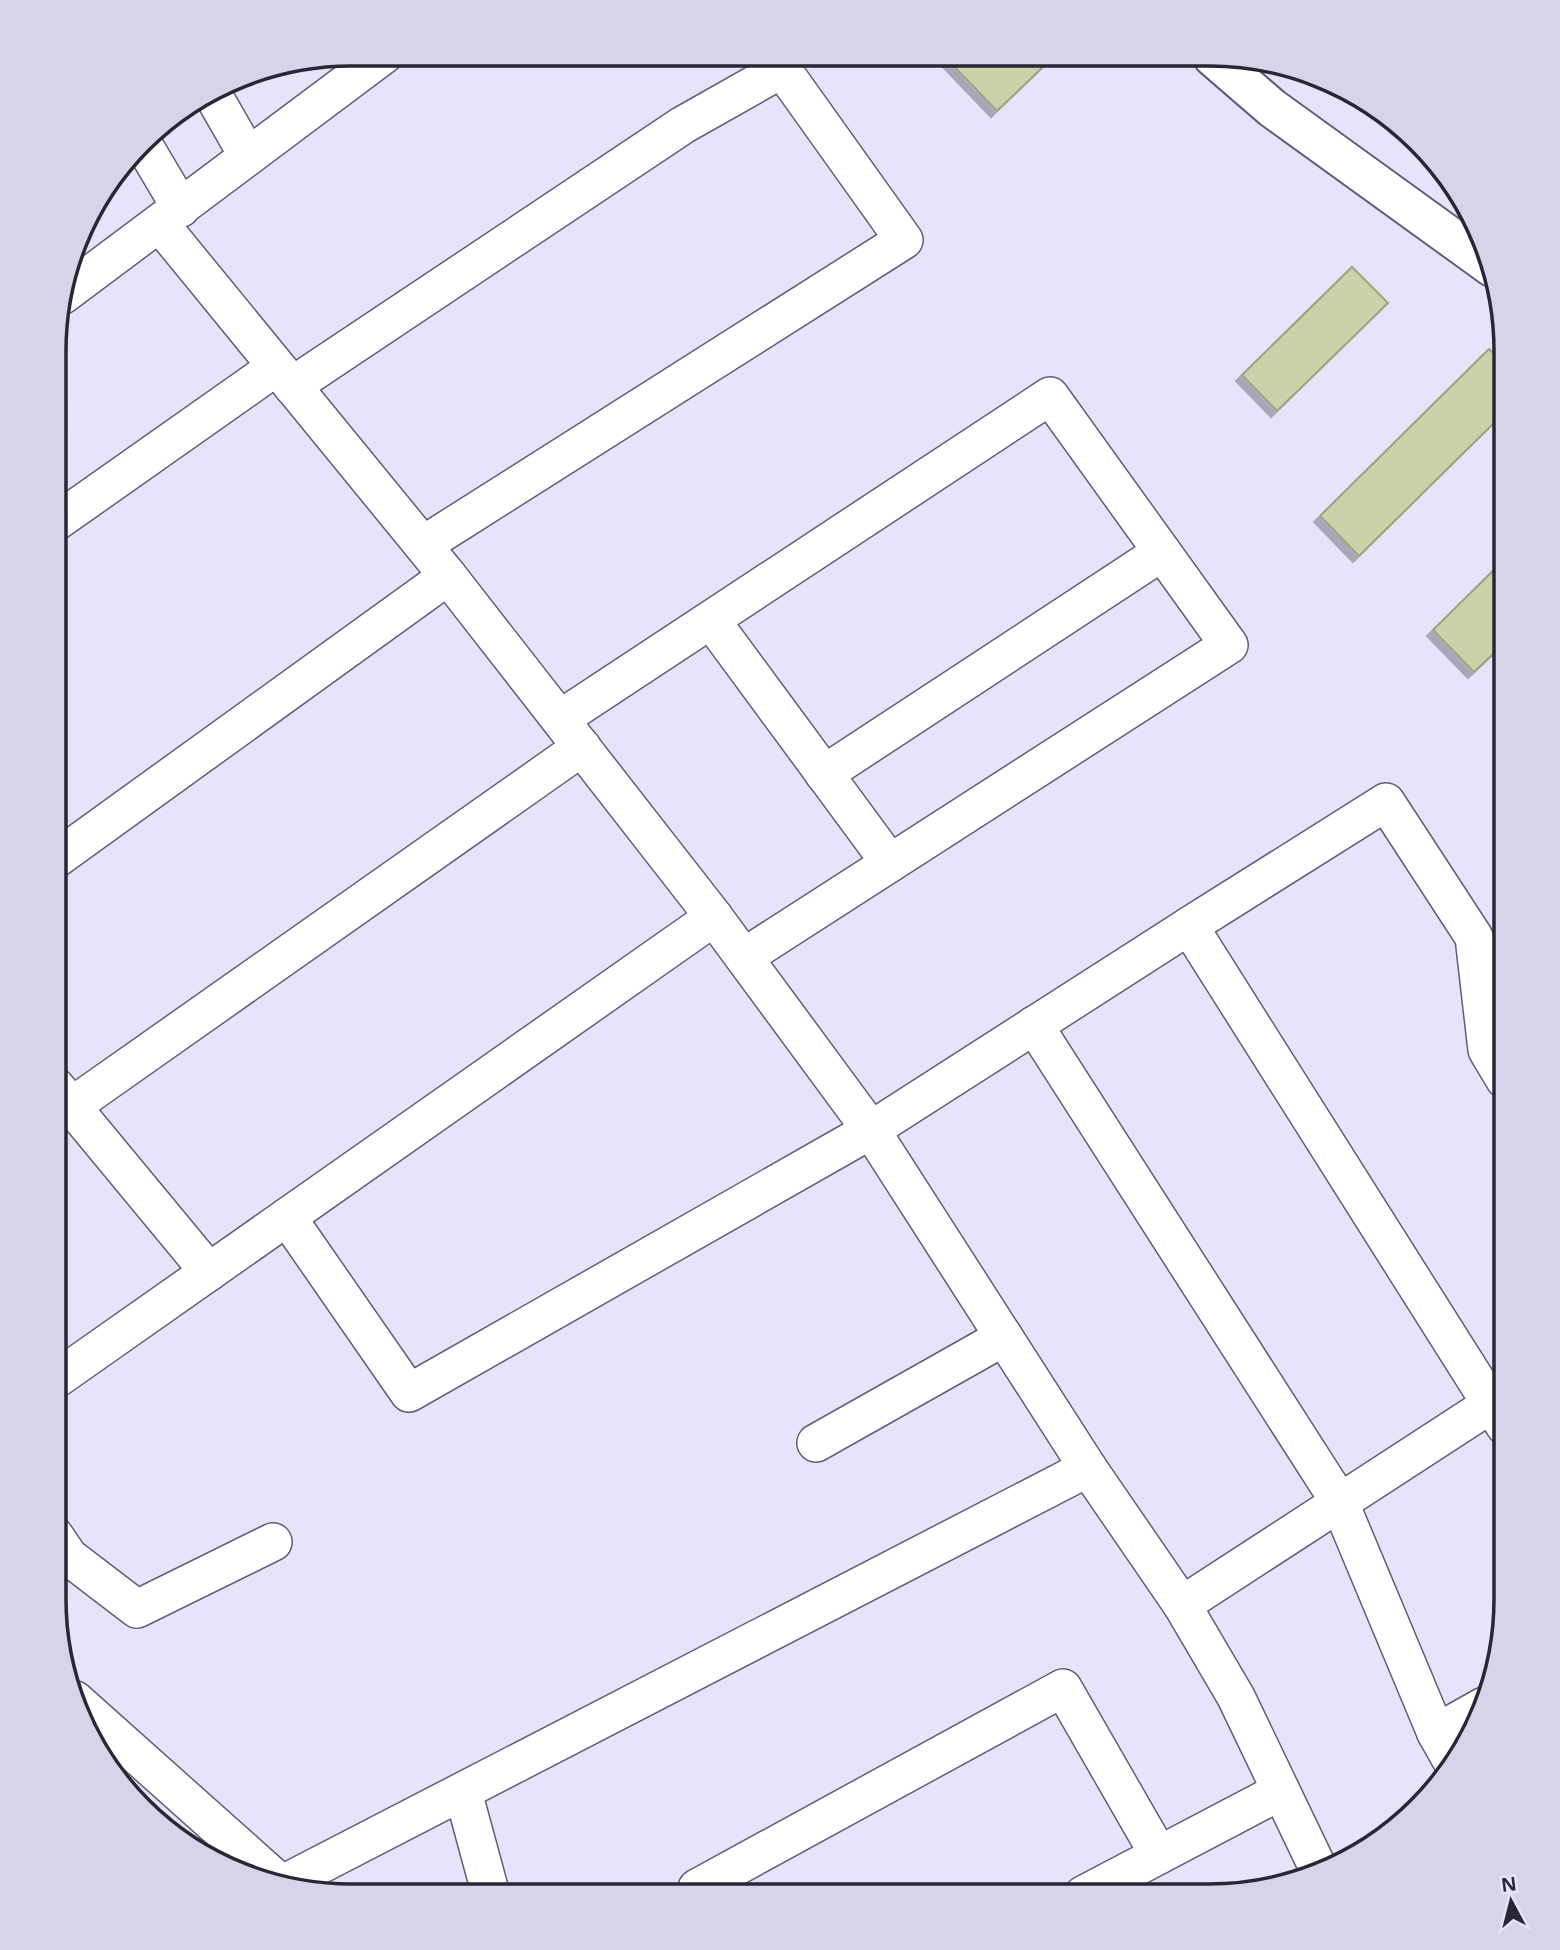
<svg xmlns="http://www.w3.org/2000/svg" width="1560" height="1950" viewBox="0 0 1560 1950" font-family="'Noto Sans',sans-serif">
  <defs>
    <filter id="shadow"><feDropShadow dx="-6" dy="6" stdDeviation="0" flood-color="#0004"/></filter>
  </defs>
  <rect width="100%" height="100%" fill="#e8e2fa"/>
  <!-- building -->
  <g fill="#cad2aa" stroke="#9da47e" stroke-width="2" filter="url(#shadow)">
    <path d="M944,56H1033L1043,67L997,111Z"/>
    <path d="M1352,267L1388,303L1277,411L1242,375Z"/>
    <path d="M1489,349L1506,366V411L1359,556L1320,516Z"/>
    <path d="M1506,558V642L1474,672L1433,630Z"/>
  </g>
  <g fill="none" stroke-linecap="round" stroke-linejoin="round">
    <defs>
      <g id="minor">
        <path d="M213,95L248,156"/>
        <path d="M143,144L181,208"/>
        <path d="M160,224L448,576L714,917L871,1130L1088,1468L1182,1605L1236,1697L1318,1868"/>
        <path d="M63,295L385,54"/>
        <path d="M292,386L683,125L782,69L904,240L423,545"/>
        <path d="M56,522L276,367"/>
        <path d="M711,620L890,863"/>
        <path d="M560,719L1050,396L1229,645L744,957"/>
        <path d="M824,774L1162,552"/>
        <path d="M56,859L448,576"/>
        <path d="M1189,926L1386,802L1474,937L1487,1050L1505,1080"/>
        <path d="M1034,1025L1339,1501L1436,1733L1454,1765"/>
        <path d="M55,1086L209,1272"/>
        <path d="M72,1106L582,747"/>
        <path d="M287,1217L409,1393L871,1130L1189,926L1505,1426"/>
        <path d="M55,1380L714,917"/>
        <path d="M816,1443L1004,1337"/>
        <path d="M54,1535L69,1557L137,1609L273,1542"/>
        <path d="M1182,1605L1505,1395"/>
        <path d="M75,1700L281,1884"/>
        <path d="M1436,1733L1484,1706"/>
        <path d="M463,1792L491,1895"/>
        <path d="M281,1885L1088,1468"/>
        <path d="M698,1895L697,1888L1063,1688L1159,1855"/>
        <path d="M1083,1895L1281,1791"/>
      </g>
      <path id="tertiary" d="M1213,57L1272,108L1492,267"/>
    </defs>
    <!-- minor casing -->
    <use href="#minor" stroke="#645b7c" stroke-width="40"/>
    <!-- tertiary casing -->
    <use href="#tertiary" stroke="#645b7c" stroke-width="42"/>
    <!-- minor -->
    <use href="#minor" stroke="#fff" stroke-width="37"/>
    <!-- tertiary -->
    <use href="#tertiary" stroke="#fff" stroke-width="38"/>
  </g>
  <!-- crop -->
  <path d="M0 0H1560V1950H0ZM351 66H1209A285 285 0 0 1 1494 351V1599A285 285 0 0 1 1209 1884H351A285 285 0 0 1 66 1599V351A285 285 0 0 1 351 66Z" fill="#d9d3ea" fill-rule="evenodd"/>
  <path fill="none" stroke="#2a2634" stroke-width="3.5" d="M351 66H1209A285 285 0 0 1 1494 351V1599A285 285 0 0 1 1209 1884H351A285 285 0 0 1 66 1599V351A285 285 0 0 1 351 66Z"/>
  <!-- north arrow -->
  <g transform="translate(1511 1901) rotate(353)" stroke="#e8e2fa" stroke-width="5" paint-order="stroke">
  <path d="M0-5L12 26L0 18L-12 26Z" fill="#2a2634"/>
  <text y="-10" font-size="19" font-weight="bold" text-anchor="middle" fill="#2a2634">N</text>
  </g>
</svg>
